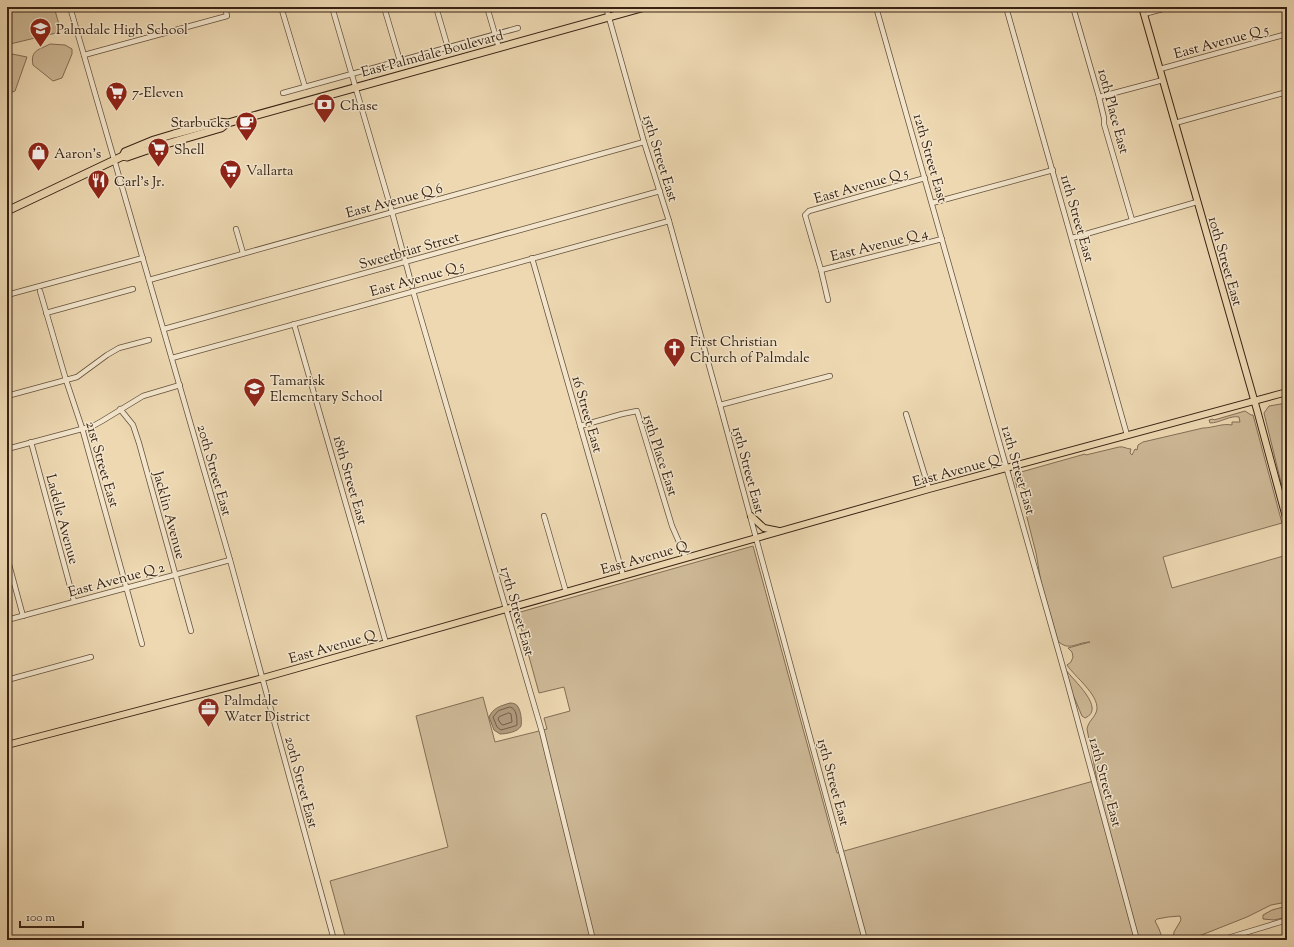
<svg xmlns="http://www.w3.org/2000/svg" width="1294" height="947" viewBox="0 0 1294 947" font-family="'Sorts Mill Goudy',serif">
  <rect width="100%" height="100%" fill="#edd8b2"/>
  <filter id="stains"><feTurbulence type="fractalNoise" baseFrequency=".005" numOctaves="4"/><feColorMatrix values="0 0 0 0 .2 0 0 0 0 .09 0 0 0 0 .02 0 0 0 .5 -.17"/></filter>
  <radialGradient id="worn" r=".72"><stop offset=".6" stop-color="#630" stop-opacity="0"/><stop offset="1" stop-color="#630" stop-opacity=".3"/></radialGradient>
  <!-- green -->
  <g fill="#ceb997" stroke="#826e55">
    <path d="M11,7H54L60,28L56,33L10,44C7,31 4,18 11,7Z"/>
    <path d="M50,44L65,45L72,49V54L62,78L53,81L33,65C30,50 39,50 50,44Z"/>
    <path d="M7,53L27,57L15,91L7,94Z"/>
    <path d="M1287,403V507L1264,413L1269,406Z"/>
    <path d="M1245,411L1251,415H1253L1282,523L1163,557L1172,588L1287,555V902L1271,905L1247,917L1194,938L1201,937L1196,940H1173L1174,932L1181,920L1180,916L1168,917L1157,919L1155,921L1159,929L1163,940H346L330,881L448,847L416,716L483,697L495,742L547,729L544,718L570,711L564,687L539,693L517,613L753,546L837,853L1097,780L1087,729C1088,721 1096,717 1097,709C1098,694 1075,677 1067,665L1071,662L1073,657L1072,652L1068,648L1090,642C1077,642 1069,652 1058,641L1041,582L1036,553L1022,498L1030,493L1023,488L1018,486L1017,488L1014,474L1085,454L1086,455L1090,454L1119,447C1124,446 1126,449 1131,449L1130,453L1132,455L1135,449L1137,450L1138,445L1143,442L1203,428C1213,428 1222,423 1232,425V422H1240L1239,417C1230,415 1220,423 1210,423L1209,420L1213,419L1214,420Z"/>
    <path d="M1066,670C1072,679 1107,709 1085,718L1082,716L1071,690Z"/>
    <path d="M1287,906V917L1274,920L1263,919V915L1272,910Z"/>
  </g>
  <!-- water -->
  <path fill="#af9a7c" stroke="#7f6a52" d="M510,703C513,703 517,704 518,707C521,711 522,722 521,726C518,732 506,734 500,734L494,730L489,717C493,708 500,706 510,703Z"/>
  <g fill="none" stroke-linecap="round" stroke-linejoin="round">
    <!-- shore -->
    <g stroke="#735e48" stroke-width="1">
      <path d="M510,707C517,708 517,719 517,725L515,726L501,730L497,727L493,717L498,711Z"/>
      <path d="M509,713L511,714L512,722L503,725L501,724L498,719L499,717Z"/>
    </g>
    <defs>
      <g id="minor">
        <path d="M70,7L230,560L334,940"/>
        <path d="M281,7L305,87"/>
        <path d="M332,7L392,212L412,286"/>
        <path d="M384,7L400,61"/>
        <path d="M436,7L448,48"/>
        <path d="M487,7L499,48"/>
        <path d="M606,7L644,142L669,221L720,405L865,940"/>
        <path d="M876,7L1068,685L1137,940"/>
        <path d="M1006,7L1127,435"/>
        <path d="M1073,7L1099,97L1104,118V124L1132,220"/>
        <path d="M1144,14L1170,7"/>
        <path d="M84,55L227,16L225,7"/>
        <path d="M1160,69L1287,34"/>
        <path d="M283,93L518,28"/>
        <path d="M1099,97L1163,80"/>
        <path d="M1175,123L1287,92"/>
        <path d="M932,203L1053,170"/>
        <path d="M236,229L243,253"/>
        <path d="M1072,238L1197,202"/>
        <path d="M532,258L623,575"/>
        <path d="M821,270L942,239"/>
        <path d="M149,280L644,142"/>
        <path d="M40,291L66,380L82,428L142,644"/>
        <path d="M413,291L542,732L593,940"/>
        <path d="M7,295L143,258"/>
        <path d="M828,300L821,270L805,215L809,211L925,178"/>
        <path d="M46,313L133,289"/>
        <path d="M294,324L386,643"/>
        <path d="M164,329L660,191"/>
        <path d="M172,358L669,221"/>
        <path d="M7,396L77,377L107,355L119,348L149,340"/>
        <path d="M720,405L830,376"/>
        <path d="M120,409L133,425L139,443L191,631"/>
        <path d="M906,414L929,489"/>
        <path d="M580,426L622,414L637,411L672,526L686,558"/>
        <path d="M31,442L74,601"/>
        <path d="M7,449L93,426L102,421L143,396L180,385"/>
        <path d="M544,516L566,592"/>
        <path d="M7,557L23,616"/>
        <path d="M7,620L230,560"/>
        <path d="M7,680L91,657"/>
        <path d="M1221,940L1287,920"/>
      </g>
      <g id="major">
        <path d="M1142,7L1257,410L1287,521"/>
        <path d="M751,516L764,528L779,531"/>
        <path d="M7,745L263,678L929,489L1287,392"/>
      </g>
      <g id="highway">
        <path d="M123,156L125,152L154,140L174,134L218,122L228,123L645,7"/>
        <path d="M7,211L123,156L127,157L156,147L221,128L226,124"/>
      </g>
    </defs>
    <!-- minor casing -->
    <use href="#minor" stroke="#64503b" stroke-width="6"/>
    <!-- major casing -->
    <use href="#major" stroke="#372213" stroke-width="8"/>
    <!-- highway casing -->
    <use href="#highway" stroke="#372213" stroke-width="9"/>
    <!-- minor -->
    <use href="#minor" stroke="#f3e6cd" stroke-width="4.5"/>
    <!-- major -->
    <use href="#major" stroke="#edd8b2" stroke-width="6"/>
    <!-- highway -->
    <use href="#highway" stroke="#edd8b2" stroke-width="7"/>
  </g>
  <!-- icons -->
  <defs>
    <symbol id="school-pin" viewBox="-11 -11 22 30"><path d="M0 17L-7.5 6A9.5 9.5 0 1 1 7.5 6Z" fill="#8f2418" stroke="#f3e6cd"/><path d="M0-5L7-2L0 1L-7-2ZM-4 1L0 2.5L4 1V4Q0 6-4 4Z" fill="#fff"/></symbol>
    <symbol id="supermarket-pin" viewBox="-11 -11 22 30"><path d="M0 17L-7.5 6A9.5 9.5 0 1 1 7.5 6Z" fill="#8f2418" stroke="#f3e6cd"/><path d="M-6-5.5h2.5l.6 2H6L4.5 2H-2.5L-4.4-4H-6ZM-1.5 3.2a1.3 1.3 0 1 0 .1 0ZM3 3.2a1.3 1.3 0 1 0 .1 0Z" fill="#fff"/></symbol>
    <symbol id="bank-pin" viewBox="-11 -11 22 30"><path d="M0 17L-7.5 6A9.5 9.5 0 1 1 7.5 6Z" fill="#8f2418" stroke="#f3e6cd"/><path d="M-6-4H6V4H-6ZM0-2.3a2.3 2.3 0 1 0 0 4.6a2.3 2.3 0 1 0 0-4.6Z" fill="#fff"/></symbol>
    <symbol id="cafe-pin" viewBox="-11 -11 22 30"><path d="M0 17L-7.5 6A9.5 9.5 0 1 1 7.5 6Z" fill="#8f2418" stroke="#f3e6cd"/><path d="M-5.5-4.5H6V0H3Q3 3.5 0 3.5H-2.5Q-5.5 3.5-5.5 0ZM3-3.2v2h1.7v-2ZM-6 4.5H4V6H-6Z" fill="#fff"/></symbol>
    <symbol id="shop-pin" viewBox="-11 -11 22 30"><path d="M0 17L-7.5 6A9.5 9.5 0 1 1 7.5 6Z" fill="#8f2418" stroke="#f3e6cd"/><path d="M-5-2.5h2.3a2.7 3.5 0 0 1 5.4 0H5L5.5 6h-11ZM-1.5-2.5h3a1.5 2.3 0 0 0-3 0Z" fill="#fff"/></symbol>
    <symbol id="restaurant-pin" viewBox="-11 -11 22 30"><path d="M0 17L-7.5 6A9.5 9.5 0 1 1 7.5 6Z" fill="#8f2418" stroke="#f3e6cd"/><path d="M-5-6h1v4h1v-4h1v4h1v-4h1v5L-1.5 .5V6h-2V.5L-5-1ZM5-6V6H3V1.5H1.5Q1.5-4 5-6Z" fill="#fff"/></symbol>
    <symbol id="church-pin" viewBox="-11 -11 22 30"><path d="M0 17L-7.5 6A9.5 9.5 0 1 1 7.5 6Z" fill="#8f2418" stroke="#f3e6cd"/><path d="M-1.2-6h2.4v3.5h3.3v2.4h-3.3V6h-2.4V-.1h-3.3v-2.4h3.3Z" fill="#fff"/></symbol>
    <symbol id="office-pin" viewBox="-11 -11 22 30"><path d="M0 17L-7.5 6A9.5 9.5 0 1 1 7.5 6Z" fill="#8f2418" stroke="#f3e6cd"/><path d="M-6-3h4V-5.5h4V-3h4V5H-6ZM-1-4.5V-3h2v-1.5ZM-6 0V1H6V0Z" fill="#fff"/></symbol>
  </defs>
  <g fill-rule="evenodd">
    <use href="#school-pin" x="28" y="16" width="25" height="34"/>
    <use href="#supermarket-pin" x="104" y="80" width="25" height="34"/>
    <use href="#bank-pin" x="312" y="92" width="25" height="34"/>
    <use href="#cafe-pin" x="234" y="110" width="25" height="34"/>
    <use href="#supermarket-pin" x="146" y="136" width="25" height="34"/>
    <use href="#shop-pin" x="26" y="140" width="25" height="34"/>
    <use href="#supermarket-pin" x="218" y="158" width="25" height="34"/>
    <use href="#restaurant-pin" x="86" y="168" width="25" height="34"/>
    <use href="#church-pin" x="662" y="336" width="25" height="34"/>
    <use href="#school-pin" x="242" y="376" width="25" height="34"/>
    <use href="#office-pin" x="196" y="696" width="25" height="34"/>
  </g>
  <g text-anchor="middle" stroke-width="3" stroke-linejoin="round" paint-order="stroke">
    <!-- poi labels -->
    <g font-size="14" fill="#372213" stroke="#f3e6cd" text-anchor="start">
      <text x="56" y="34">Palmdale High School</text>
      <text x="132" y="97">7-Eleven</text>
      <text x="340" y="110">Chase</text>
      <text x="230" y="127" text-anchor="end">Starbucks</text>
      <text x="174" y="154">Shell</text>
      <text x="54" y="158">Aaron's</text>
      <text x="246" y="175">Vallarta</text>
      <text x="114" y="186">Carl's Jr.</text>
      <text x="690" y="346">First Christian<tspan x="690" dy="16">Church of Palmdale</tspan></text>
      <text x="270" y="385">Tamarisk<tspan x="270" dy="16">Elementary School</tspan></text>
      <text x="224" y="705">Palmdale<tspan x="224" dy="16">Water District</tspan></text>
    </g>
    <!-- street labels -->
    <g font-size="14" fill="#372213" stroke="#f3e6cd">
      <text transform="translate(1221 41) rotate(-15)" y="5">East Avenue Q 5</text>
      <text transform="translate(432 53) rotate(-15)" y="5">East Palmdale Boulevard</text>
      <text transform="translate(1114 111) rotate(75)" y="5">10th Place East</text>
      <text transform="translate(661 158) rotate(73)" y="5">15th Street East</text>
      <text transform="translate(931 158) rotate(74)" y="5">12th Street East</text>
      <text transform="translate(861 185) rotate(-16)" y="5">East Avenue Q 5</text>
      <text transform="translate(394 200) rotate(-15)" y="5">East Avenue Q 6</text>
      <text transform="translate(1078 218) rotate(74)" y="5">11th Street East</text>
      <text transform="translate(879 244) rotate(-14)" y="5">East Avenue Q 4</text>
      <text transform="translate(409 250) rotate(-16)" y="5">Sweetbriar Street</text>
      <text transform="translate(1226 261) rotate(74)" y="5">10th Street East</text>
      <text transform="translate(417 278) rotate(-16)" y="5">East Avenue Q 5</text>
      <text transform="translate(588 414) rotate(74)" y="5">16 Street East</text>
      <text transform="translate(661 455) rotate(72)" y="5">15th Place East</text>
      <text transform="translate(103 464) rotate(74)" y="5">21st Street East</text>
      <text transform="translate(215 470) rotate(74)" y="5">20th Street East</text>
      <text transform="translate(749 470) rotate(75)" y="5">15th Street East</text>
      <text transform="translate(956 470) rotate(-15)" y="5">East Avenue Q</text>
      <text transform="translate(1019 470) rotate(74)" y="5">12th Street East</text>
      <text transform="translate(351 480) rotate(74)" y="5">18th Street East</text>
      <text transform="translate(170 515) rotate(75)" y="5">Jacklin Avenue</text>
      <text transform="translate(63 519) rotate(75)" y="5">Ladelle Avenue</text>
      <text transform="translate(644 557) rotate(-16)" y="5">East Avenue Q</text>
      <text transform="translate(116 579) rotate(-15)" y="5">East Avenue Q 2</text>
      <text transform="translate(518 611) rotate(74)" y="5">17th Street East</text>
      <text transform="translate(332 646) rotate(-16)" y="5">East Avenue Q</text>
      <text transform="translate(302 782) rotate(75)" y="5">20th Street East</text>
      <text transform="translate(834 782) rotate(75)" y="5">15th Street East</text>
      <text transform="translate(1106 782) rotate(75)" y="5">12th Street East</text>
    </g>
  </g>
  <!-- margin -->
  <rect width="1294" height="947" fill="none" stroke="#edd8b2" stroke-width="24"/>
  <rect x="8" y="8" width="1278" height="931" fill="none" stroke="#372213" stroke-width="2"/>
  <rect x="12" y="12" width="1270" height="923" fill="none" stroke="#372213"/>
  <!-- scale -->
  <path d="M20 921v6h63v-6" fill="none" stroke="#372213" stroke-width="2"/>
  <text x="26" y="921" font-size="12" fill="#372213" stroke="#f3e6cd" stroke-width="3" paint-order="stroke">100 m</text>
  <rect width="100%" height="100%" filter="url(#stains)"/>
  <rect width="100%" height="100%" fill="url(#worn)"/>
</svg>
